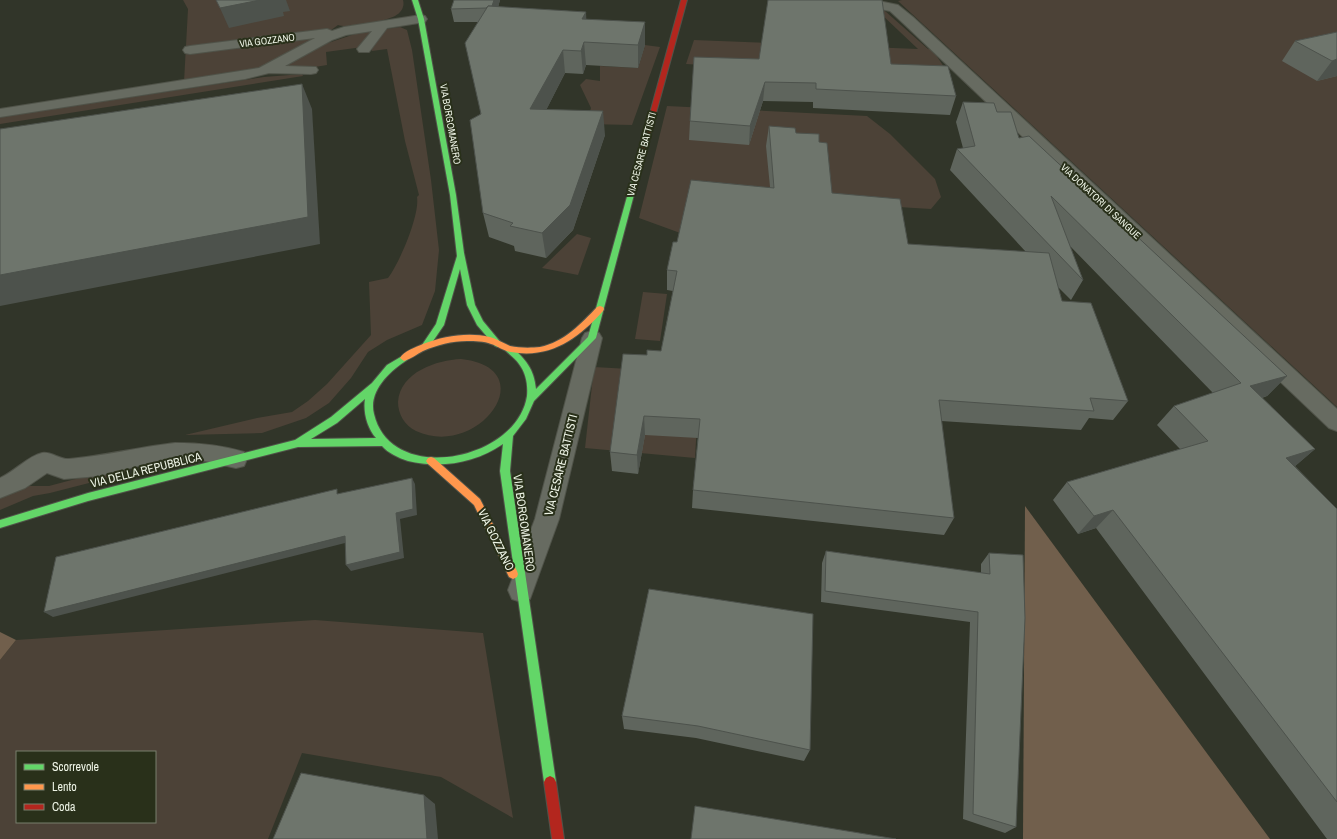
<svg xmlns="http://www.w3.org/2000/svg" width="1337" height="839" viewBox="0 0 1337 839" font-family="'Archivo Narrow',sans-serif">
  <rect width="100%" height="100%" fill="#313529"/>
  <!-- green -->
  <g fill="#4c4237" fill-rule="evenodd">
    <path d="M183,0H403C405,7 401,13 395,16C385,21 348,29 338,25C315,42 283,62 254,70C232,76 207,78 184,82L188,9Z"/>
    <path d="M839,0L856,2L885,11L928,49H932L952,79L686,64L694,40L918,49L881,14Z"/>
    <path d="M902,0H1337V407L898,1Z"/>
    <path d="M400,27L407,30L412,50L431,180L439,250L435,291L422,325L387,340L368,352L351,378L329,403L306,418L262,433L185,435L257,418L292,412L308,401L327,384L371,335L369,282L388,278C399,264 420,215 417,197L419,195L405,141L387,49L372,51L370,46L326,52L327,65L309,68H281L328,43L358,33Z"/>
    <path d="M645,45L660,47L632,125L586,124L591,108L580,85L586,79L600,81V66L638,68Z"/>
    <path d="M302,74L303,76L0,124V117L264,77Z"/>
    <path d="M667,106L867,116L890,134L935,179L941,197L931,209L699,195L683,234L639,218Z"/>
    <path d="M577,234L591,238L578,275L542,268Z"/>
    <path d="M643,292L667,294L660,341L635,339Z"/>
    <path d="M461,359C545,368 479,460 416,431C405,426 398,414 398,402C400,372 437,360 461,359Z"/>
    <path d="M594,367L700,373L695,458L585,448Z"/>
    <path d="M128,465V473L50,493L33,496L0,510V496L22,486H49Z"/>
    <path d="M315,620L483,633L513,818L441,777L302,753L268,839H0V660L16,640ZM17,752H155V822H17Z"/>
  </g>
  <!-- forest -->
  <g fill="#715f4c">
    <path d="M1025,506L1270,839H1023Z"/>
    <path d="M0,632L16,640L0,660Z"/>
  </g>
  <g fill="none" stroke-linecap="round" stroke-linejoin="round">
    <defs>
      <g id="street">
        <path d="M850,0H874L898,5L913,17L1337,409V431L1329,428L903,23L890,11L852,3Z"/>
        <path d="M421,15L425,16L427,19L425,22L387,28L369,52H359L357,49L372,31L346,35L332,40L285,66L316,67L318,70L316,73L311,74L269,73L245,79L0,117V109L259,68L315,38L190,54L185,53L183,50L185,47L190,46L327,29L332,31L344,27Z"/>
        <path d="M592,331L599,333L602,338L559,519L530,599L521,602L512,599L508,590L535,519L582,338L585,333Z"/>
        <path d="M175,443C199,443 221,445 244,452L247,459L244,466L236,468L205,461H175L142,465L99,476L64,479L47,473L25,488L0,498V478C14,472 28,456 42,453C51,451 60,460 69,459C105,456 139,447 175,443Z"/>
      </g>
      <g id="fast">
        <path d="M412,0H418L424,19L456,195L464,253L475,305L483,321L502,344L498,347L495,346L477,325L467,305L460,269L444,325L429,347L426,348L422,345L436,324L457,256L450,195L418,19Z"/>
        <path d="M641,155L644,157L596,338L534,401L526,419L513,436L510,471L556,782L554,786L550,788L546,786L544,782L500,471L503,444C475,463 441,469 408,461C399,458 388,453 382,446L298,447L88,501L0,528V520L88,493L295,440L331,417L372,383L387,365L404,355L408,358L407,360C390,371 368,391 374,414C391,486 517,461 527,396C528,385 526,373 519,364C516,359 510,355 506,351L505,349L506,347H512C526,360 534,369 536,389L588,337L638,157ZM365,399C363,412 367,428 376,438L311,439L337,423Z"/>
      </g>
      <g id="slow">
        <path d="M600,306L603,307L604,309L603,311C578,339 550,359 511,352C503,351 498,346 491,344C484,341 475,341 467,341C452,341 437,345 423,351C417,354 411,359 404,361L400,358C404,351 416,347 423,344C444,336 468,332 490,337C497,339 503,343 510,346C519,348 531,348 540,347C564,342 581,324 597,307Z"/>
        <path d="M431,457L434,458L480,499L517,571L518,574L517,577L513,579L509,577L474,505L428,464L426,461L428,458Z"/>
      </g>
      <g id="jam">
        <path d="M681,0H687L644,157L639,158L638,157Z"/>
        <path d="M550,776L554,778L556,782L564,839H552L544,782L546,778Z"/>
      </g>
    </defs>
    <!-- street casing -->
    <use href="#street" stroke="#505349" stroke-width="2"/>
    <!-- fast casing -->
    <use href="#fast" stroke="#505349" stroke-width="2"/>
    <!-- slow casing -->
    <use href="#slow" stroke="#505349" stroke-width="2"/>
    <!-- jam casing -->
    <use href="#jam" stroke="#505349" stroke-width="2"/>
    <!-- street -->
    <use href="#street" fill="#676b61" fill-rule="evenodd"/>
    <!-- fast -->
    <use href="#fast" fill="#63d668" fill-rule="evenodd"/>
    <!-- slow -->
    <use href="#slow" fill="#ff974d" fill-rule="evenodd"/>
    <!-- jam -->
    <use href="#jam" fill="#b3261e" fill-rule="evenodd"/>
  </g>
  <!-- wall -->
  <g fill="#5f655d">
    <path d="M500,0L498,7L586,12V19L645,45L638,68L586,65L583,74L565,73L546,110L605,135L573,230L546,258L515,251L514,246L489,237L483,213L478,22H454L451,9Z"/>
    <path d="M1337,32V76L1317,81L1282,61L1295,41Z"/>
    <path d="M694,57L891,64L956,96L950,115L813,108V102L763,101L749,145L689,140L690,121Z"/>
    <path d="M963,102L997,112L1019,138L1287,376L1267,396L1262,398L1315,449L1295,466L1337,509V839H1327L1096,528L1078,534L1053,500L1067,482L1180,449L1157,425L1174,406L1213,393L1070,246L1083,280L1071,300L1058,287L1062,301L1128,401L1113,420L1089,418L1081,430L941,421L954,518L944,535L692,508L693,490L698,438L645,435L638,474L612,471L610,452L647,355L661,351L673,291L667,290V270L677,242L770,187L766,146L769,126L796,133L819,142L832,193L908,244L1026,252L950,170L957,149L963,148L956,122Z"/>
    <path d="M826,551L981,573V564L989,553L1016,827L1005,833L963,819L970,622L821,602L822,563Z"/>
    <path d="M649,589L810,750L804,761L696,738L624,729L622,716Z"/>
  </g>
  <!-- shaded-wall -->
  <g fill="#4d524c">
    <path d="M260,0H286L290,11L283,12L284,16L229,28L220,8Z"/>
    <path d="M494,0H500L494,22L491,8Z"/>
    <path d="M586,12L587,34L582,19Z"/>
    <path d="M645,22V45L638,68V45Z"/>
    <path d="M584,42L586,65L583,74L581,51Z"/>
    <path d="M563,50L565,73L534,134L530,109Z"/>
    <path d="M1337,59V76L1317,81L1332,61Z"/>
    <path d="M765,82L763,101L749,145L750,126Z"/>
    <path d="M302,84L312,109L320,244L0,306V275Z"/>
    <path d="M603,111L605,135L573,230L546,258L542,233Z"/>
    <path d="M1287,376L1267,396L1231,406L1250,386Z"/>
    <path d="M644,416L645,435L638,474L637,455Z"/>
    <path d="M1315,449L1293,468L1286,458Z"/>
    <path d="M412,478L415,484L417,515L400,519L404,558L351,571L346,565L396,513Z"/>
    <path d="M1113,510L1096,528L1078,534L1094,516Z"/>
    <path d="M345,536L349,542L53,617L44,612Z"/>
    <path d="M424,795L435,804L438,839H427Z"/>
  </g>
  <!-- building -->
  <g fill="#6e756c" stroke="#4d524c">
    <path d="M216,0H260L220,8Z"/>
    <path d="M454,0H494L492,6H488L486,8L451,9Z"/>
    <path d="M768,0H882L891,64L948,66L956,96L816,89V83L765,82L750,126L690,121L694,57L759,59Z"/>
    <path d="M488,6L586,12L582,19L645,22L638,45L584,42L581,51L563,50L530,109L603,111L570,205L542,233L510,226L513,223L483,213L470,120L481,114L465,43Z"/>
    <path d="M1337,32V59L1332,61L1295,41Z"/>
    <path d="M302,84L308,217L0,275V129Z"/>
    <path d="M963,102L994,103L997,112H1011L1019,138L1029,136L1287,376L1250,386L1315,449L1286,458L1337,509V802L1113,510L1094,516L1067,482L1208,441L1174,406L1241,383L1051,196L1083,280L957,149L975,146Z"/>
    <path d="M769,126L795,128L796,133L819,134V142L827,143L832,193L900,199L908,244L1049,253L1062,301L1091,303L1128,401L1090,398L1094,411L939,400L954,518L693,490L700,419L644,416L637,455L610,452L623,354L647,355V350L661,351L677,271L667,270L673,242H677L691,180L774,188Z"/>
    <path d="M412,478L413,509L396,513L400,552L346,565L345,536L44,612L56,557L337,489V494Z"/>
    <path d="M826,551L990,574L989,553L1023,555L1025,618L1016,827L973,814L978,612L825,591Z"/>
    <path d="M649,589L813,614L810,750L698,726L622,716Z"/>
    <path d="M301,773L424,795L427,839H273Z"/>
    <path d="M695,806L896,839H691Z"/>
  </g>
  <g text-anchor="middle" stroke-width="4" stroke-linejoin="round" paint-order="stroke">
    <!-- far-street labels -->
    <g font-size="10" fill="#eef4e6" stroke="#29301a">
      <text transform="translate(267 40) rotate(-7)" y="4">VIA GOZZANO</text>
      <text transform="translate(451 124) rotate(80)" y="4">VIA BORGOMANERO</text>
      <text transform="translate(641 154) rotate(-75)" y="4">VIA CESARE BATTISTI</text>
      <text transform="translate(1101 201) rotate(43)" y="4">VIA DONATORI DI SANGUE</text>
    </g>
    <!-- street labels -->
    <g font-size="12" fill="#eef4e6" stroke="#29301a">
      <text transform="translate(561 465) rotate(-76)" y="4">VIA CESARE BATTISTI</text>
      <text transform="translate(146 470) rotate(-14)" y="4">VIA DELLA REPUBBLICA</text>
      <text transform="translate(524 523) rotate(82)" y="4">VIA BORGOMANERO</text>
      <text transform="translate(496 540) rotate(64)" y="4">VIA GOZZANO</text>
    </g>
  </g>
  <!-- legend -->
  <rect x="16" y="751" width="140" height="72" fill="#29301a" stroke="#787e6c"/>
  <rect x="24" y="764" width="20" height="6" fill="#63d668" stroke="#787e6c"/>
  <text x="52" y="771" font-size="12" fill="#eef4e6">Scorrevole</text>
  <rect x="24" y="784" width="20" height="6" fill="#ff974d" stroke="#787e6c"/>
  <text x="52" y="791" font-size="12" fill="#eef4e6">Lento</text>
  <rect x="24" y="804" width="20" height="6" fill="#b3261e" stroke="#787e6c"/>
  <text x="52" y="811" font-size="12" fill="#eef4e6">Coda</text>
</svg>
